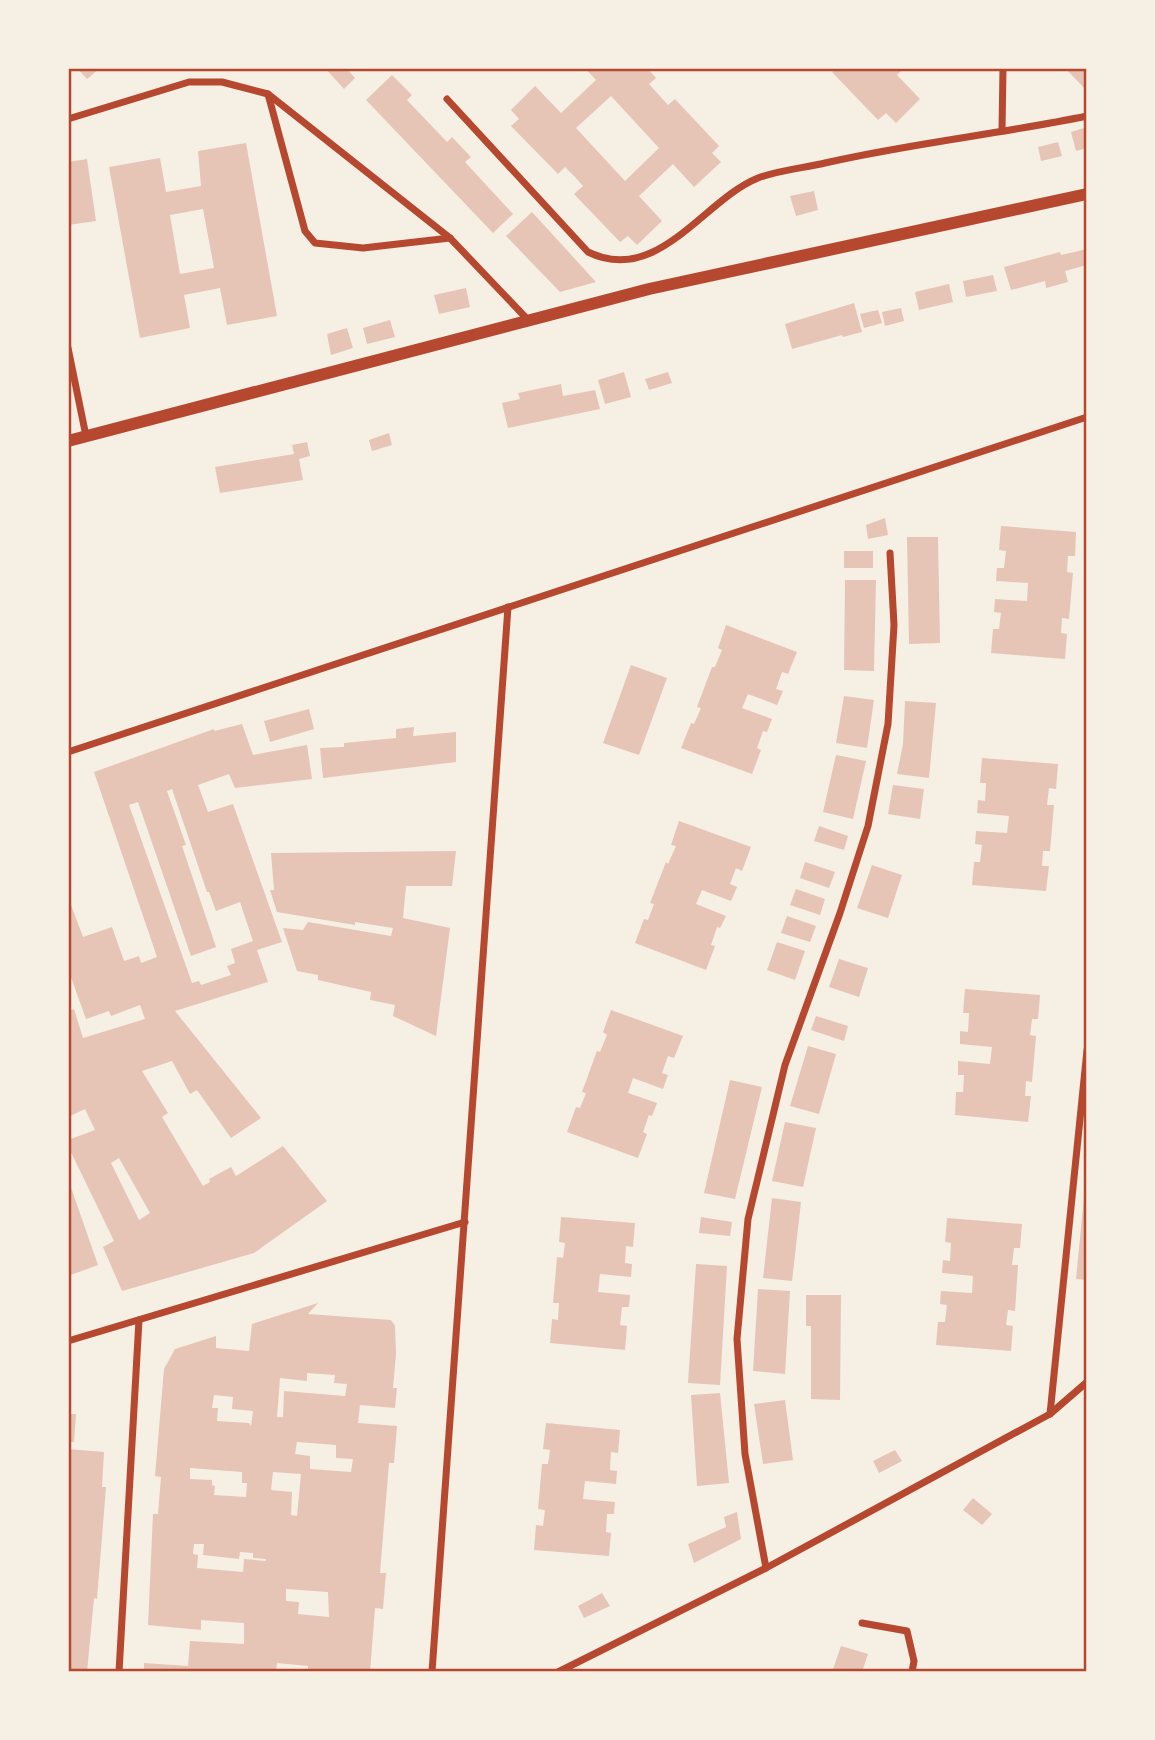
<svg xmlns="http://www.w3.org/2000/svg" width="1155" height="1740" viewBox="0 0 1155 1740" font-family="Helvetica,sans-serif">
  <rect width="100%" height="100%" fill="#f6efe4"/>
  <!-- building -->
  <g fill="#e6c5b7" fill-rule="evenodd">
    <path d="M77,68H100L87,79Z"/>
    <path d="M325,68H346L355,78L344,89Z"/>
    <path d="M585,68H647L656,78L649,84L668,105L675,99L719,146L712,153L721,162L694,187L673,164L639,196L662,221L637,245L628,236L620,242L574,194L583,186L575,177L565,167L558,174L511,126L519,119L511,110L535,86L561,113L596,80ZM611,96L659,148L625,181L576,128Z"/>
    <path d="M837,68H904L897,75L920,99L896,123L886,113L878,120L832,72Z"/>
    <path d="M1065,68H1087V91Z"/>
    <path d="M392,75L412,95L407,100L447,142L452,137L471,157L465,162L513,214L493,233L366,100Z"/>
    <path d="M1087,127V148L1076,151L1071,132Z"/>
    <path d="M1058,142L1062,156L1041,161L1038,147Z"/>
    <path d="M246,143L277,316L227,325L220,288L184,295L190,328L140,338L109,167L160,158L166,192L201,186L198,151ZM203,209L214,268L180,274L170,215Z"/>
    <path d="M87,159L96,221L68,225V162Z"/>
    <path d="M814,191L818,210L796,216L790,196Z"/>
    <path d="M532,212L596,282L560,292L506,236Z"/>
    <path d="M1087,249V265L1065,271L1068,282L1046,288L1045,281L1011,290L1004,267L1060,252L1061,255Z"/>
    <path d="M993,275L997,291L966,297L963,281Z"/>
    <path d="M949,284L953,302L919,310L915,292Z"/>
    <path d="M466,288L470,307L439,314L434,295Z"/>
    <path d="M854,303L862,332L843,337L842,335L792,349L785,324Z"/>
    <path d="M901,308L904,321L885,326L882,312Z"/>
    <path d="M878,310L882,323L864,328L860,314Z"/>
    <path d="M390,320L395,337L367,344L363,328Z"/>
    <path d="M347,328L353,348L331,355L327,334Z"/>
    <path d="M624,372L631,397L605,404L598,380Z"/>
    <path d="M668,372L672,383L649,390L645,379Z"/>
    <path d="M561,384L563,396L595,390L600,409L508,428L502,403L520,399L518,393Z"/>
    <path d="M389,433L392,445L372,451L369,440Z"/>
    <path d="M307,442L310,456L299,459L303,480L220,493L215,467L294,454L292,445Z"/>
    <path d="M885,518L888,535L868,539L866,525Z"/>
    <path d="M1001,526L1076,532L1075,556H1068L1067,572L1073,573L1069,619L1062,618L1061,633L1067,634L1065,659L991,653L993,629H999L1001,613L994,612L995,599L1027,601L1028,583L996,581L997,568H1004L1006,551L999,550Z"/>
    <path d="M907,537H938L940,643L909,644Z"/>
    <rect x="844" y="551" width="29" height="17"/>
    <path d="M845,580H876L874,671L844,670Z"/>
    <path d="M726,625L797,652L788,674L782,672L776,689L783,691L777,705L748,694L742,708L772,719L767,732L763,731L757,748L761,750L752,774L681,748L691,723L694,724L701,708L697,707L712,667H715L722,650L718,648Z"/>
    <path d="M631,665L667,678L639,755L603,743Z"/>
    <path d="M844,696L874,700L867,748L836,743Z"/>
    <path d="M905,701L936,703L929,778L897,774L903,744Z"/>
    <path d="M309,709L314,729L270,742L264,721Z"/>
    <path d="M242,724L253,755L307,745L312,779L235,788L229,774L198,785L208,812L233,804L282,942L257,950L268,982L175,1011L261,1118L231,1138L197,1090L190,1094L172,1061L142,1071L168,1113L162,1117L203,1186L210,1182L209,1179L231,1167L236,1176L283,1146L327,1201L254,1253L122,1291L103,1247L114,1241L68,1146V1140L95,1130L85,1109L68,1117V1011L74,1009L83,1038L145,1019L140,1005L111,1016L109,1011L86,1019L68,969V897L83,937L112,927L124,961L139,956L141,963L157,957L94,772L214,729V731ZM172,789L207,892H209L216,911L240,902L253,941L231,949L235,963L227,966L231,975L201,985L199,981L192,983L129,805L138,802L191,956L216,947L182,846L186,845L167,791ZM119,1158L150,1213L139,1220L111,1163Z"/>
    <path d="M414,727L413,736L456,732V762L323,778L320,748L344,747V743L396,738V729Z"/>
    <path d="M836,755L866,761L853,819L823,812Z"/>
    <path d="M982,758L1058,764L1056,789L1049,788L1047,805H1054L1050,851H1043L1042,866H1049L1046,891L972,885L974,862H980L982,845L975,844L976,831L1007,833L1009,816L977,813L978,800L985,801L986,783H980Z"/>
    <path d="M893,785L924,789L920,819L888,814Z"/>
    <path d="M679,821L751,847L742,871L736,868L730,884L737,887L731,901L702,890L696,904L726,916L720,928L717,927L711,945L715,946L706,970L635,943L644,919L648,920L654,904L650,903L666,862L668,864L676,846L671,845Z"/>
    <path d="M819,826L848,836L844,850L814,841Z"/>
    <path d="M456,851L452,886H406L403,918L450,928L436,1036L393,1016L395,1005L370,1000L371,992L318,980V975L297,971L283,928L303,930L308,922L391,936L393,928L355,922V925L277,912L270,890H274L271,853Z"/>
    <path d="M805,862L835,872L829,888L800,878Z"/>
    <path d="M872,865L902,875L888,918L857,908Z"/>
    <path d="M796,889L825,899L820,915L790,905Z"/>
    <path d="M787,916L816,926L810,942L781,933Z"/>
    <path d="M777,942L805,951L795,980L767,970Z"/>
    <path d="M839,959L868,968L859,997L829,987Z"/>
    <path d="M965,989L1040,995L1038,1019H1032L1030,1035L1036,1036L1032,1082L1026,1081L1025,1096H1031L1028,1122L955,1115L956,1092H963L964,1075H958V1061L990,1064L992,1047L960,1044V1031L968,1032L969,1013H963Z"/>
    <path d="M611,1010L683,1036L674,1058L668,1056L662,1073L668,1075L663,1089L633,1078L628,1093L657,1103L652,1116L649,1115L643,1132L647,1134L638,1158L567,1132L576,1107L580,1108L586,1093L582,1092L597,1051L600,1052L607,1035L603,1032Z"/>
    <path d="M816,1016L848,1026L844,1041L811,1030Z"/>
    <path d="M808,1046L836,1054L819,1114L790,1106Z"/>
    <path d="M730,1080L762,1087L735,1199L704,1193Z"/>
    <path d="M785,1122L816,1128L803,1187L772,1181Z"/>
    <path d="M68,1179L98,1265L68,1276Z"/>
    <path d="M1085,1187H1087V1280L1076,1279Z"/>
    <path d="M772,1198L801,1202L792,1281L763,1278Z"/>
    <path d="M561,1217L635,1223L633,1247L626,1246L625,1263L632,1264L631,1277L600,1274L598,1292L630,1295L629,1307H622L620,1325L627,1326L625,1350L550,1343L552,1319L558,1320L559,1303H553L557,1257L563,1258L565,1243L559,1242Z"/>
    <path d="M701,1217L732,1222L730,1236L699,1233Z"/>
    <path d="M947,1218L1022,1224L1020,1248H1014L1012,1265H1018L1015,1311L1008,1310L1006,1325L1013,1326L1011,1351L936,1345L938,1322H945L947,1305L940,1304L941,1291L972,1293L973,1276L942,1273L943,1260L950,1261L951,1243L945,1242Z"/>
    <path d="M696,1264L727,1266L720,1385L688,1383Z"/>
    <path d="M758,1289L790,1291L785,1374L753,1371Z"/>
    <path d="M806,1295H841L840,1400L811,1399V1326H806Z"/>
    <path d="M318,1303L308,1314L391,1320L395,1326L396,1354L393,1388H397L395,1408L360,1405L358,1423L397,1426L394,1463H389L380,1573H386L383,1609L375,1608L370,1672H308V1666L277,1663L276,1672H144V1663L188,1666L190,1641L244,1644V1623L201,1620V1630L148,1625L153,1514H158L161,1477L155,1476L164,1369L175,1349L216,1336V1348L249,1351L252,1324ZM307,1373L335,1375L334,1383L347,1384L345,1396L284,1391L283,1417H277L280,1378L307,1381ZM214,1395L233,1397L232,1409L253,1411L251,1426L249,1423L217,1421L218,1408H212ZM297,1442L336,1445V1458L353,1459L351,1472L310,1469V1456L295,1454ZM190,1468L242,1472V1483H247L246,1497L214,1495L215,1486L212,1485V1480L190,1479ZM273,1472L301,1474L297,1516L291,1515L292,1492L271,1490ZM194,1544H204L203,1555L239,1559L240,1552L253,1553V1558L266,1559V1561L244,1559L243,1572L197,1568L198,1555L193,1554ZM286,1589L328,1592L329,1617L298,1614L299,1602L286,1601Z"/>
    <path d="M720,1393L729,1483L697,1486L691,1395Z"/>
    <path d="M785,1400L793,1460L763,1464L754,1404Z"/>
    <path d="M68,1414H76L74,1442H68Z"/>
    <path d="M546,1423L620,1430L618,1453L611,1452L610,1470L617,1471L616,1484L585,1481L583,1499L615,1502L614,1514H607L606,1532L611,1533L609,1556L534,1550L536,1525L543,1526L545,1510L538,1509L542,1464H548L550,1450L543,1449Z"/>
    <path d="M68,1449L104,1452L102,1487H106L97,1599L94,1598L87,1672H68Z"/>
    <path d="M895,1450L902,1461L879,1473L873,1461Z"/>
    <path d="M973,1498L992,1514L982,1525L963,1510Z"/>
    <path d="M737,1512L741,1539L694,1563L688,1544L726,1527L724,1517Z"/>
    <path d="M602,1593L610,1606L584,1618L578,1606Z"/>
    <path d="M841,1646L868,1654L862,1672H832Z"/>
  </g>
  <g fill="none" stroke-linecap="round" stroke-linejoin="round">
    <!-- minor -->
    <g stroke="#b5482f" stroke-width="7">
      <path d="M268,94L305,231L315,243L363,248L450,238"/>
      <path d="M447,99L588,252C658,286 703,200 758,178C779,170 804,168 825,163C912,143 1000,134 1087,116"/>
      <path d="M68,119L189,82H222L268,94L450,238L529,321"/>
      <path d="M1002,131L1003,68"/>
      <path d="M68,348L86,436"/>
      <path d="M68,752L1087,417"/>
      <path d="M68,1341L465,1222"/>
      <path d="M1050,1414L1087,1050"/>
      <path d="M766,1568L745,1454L737,1339L748,1219L785,1065L840,913L868,826L888,724L894,625L890,553"/>
      <path d="M862,1623L907,1631L914,1661L912,1672"/>
      <path d="M119,1672L139,1320"/>
      <path d="M432,1672L508,607"/>
      <path d="M558,1672L766,1568L1050,1414L1087,1382"/>
    </g>
    <!-- tertiary -->
    <path stroke="#b5482f" stroke-width="12" d="M68,441L649,289L1087,194"/>
  </g>
  <!-- border -->
  <rect width="1155" height="1740" fill="none" stroke="#f6efe4" stroke-width="140"/>
  <rect x="70" y="70" width="1015" height="1600" fill="none" stroke="#b5482f" stroke-width="2.5"/>
</svg>
